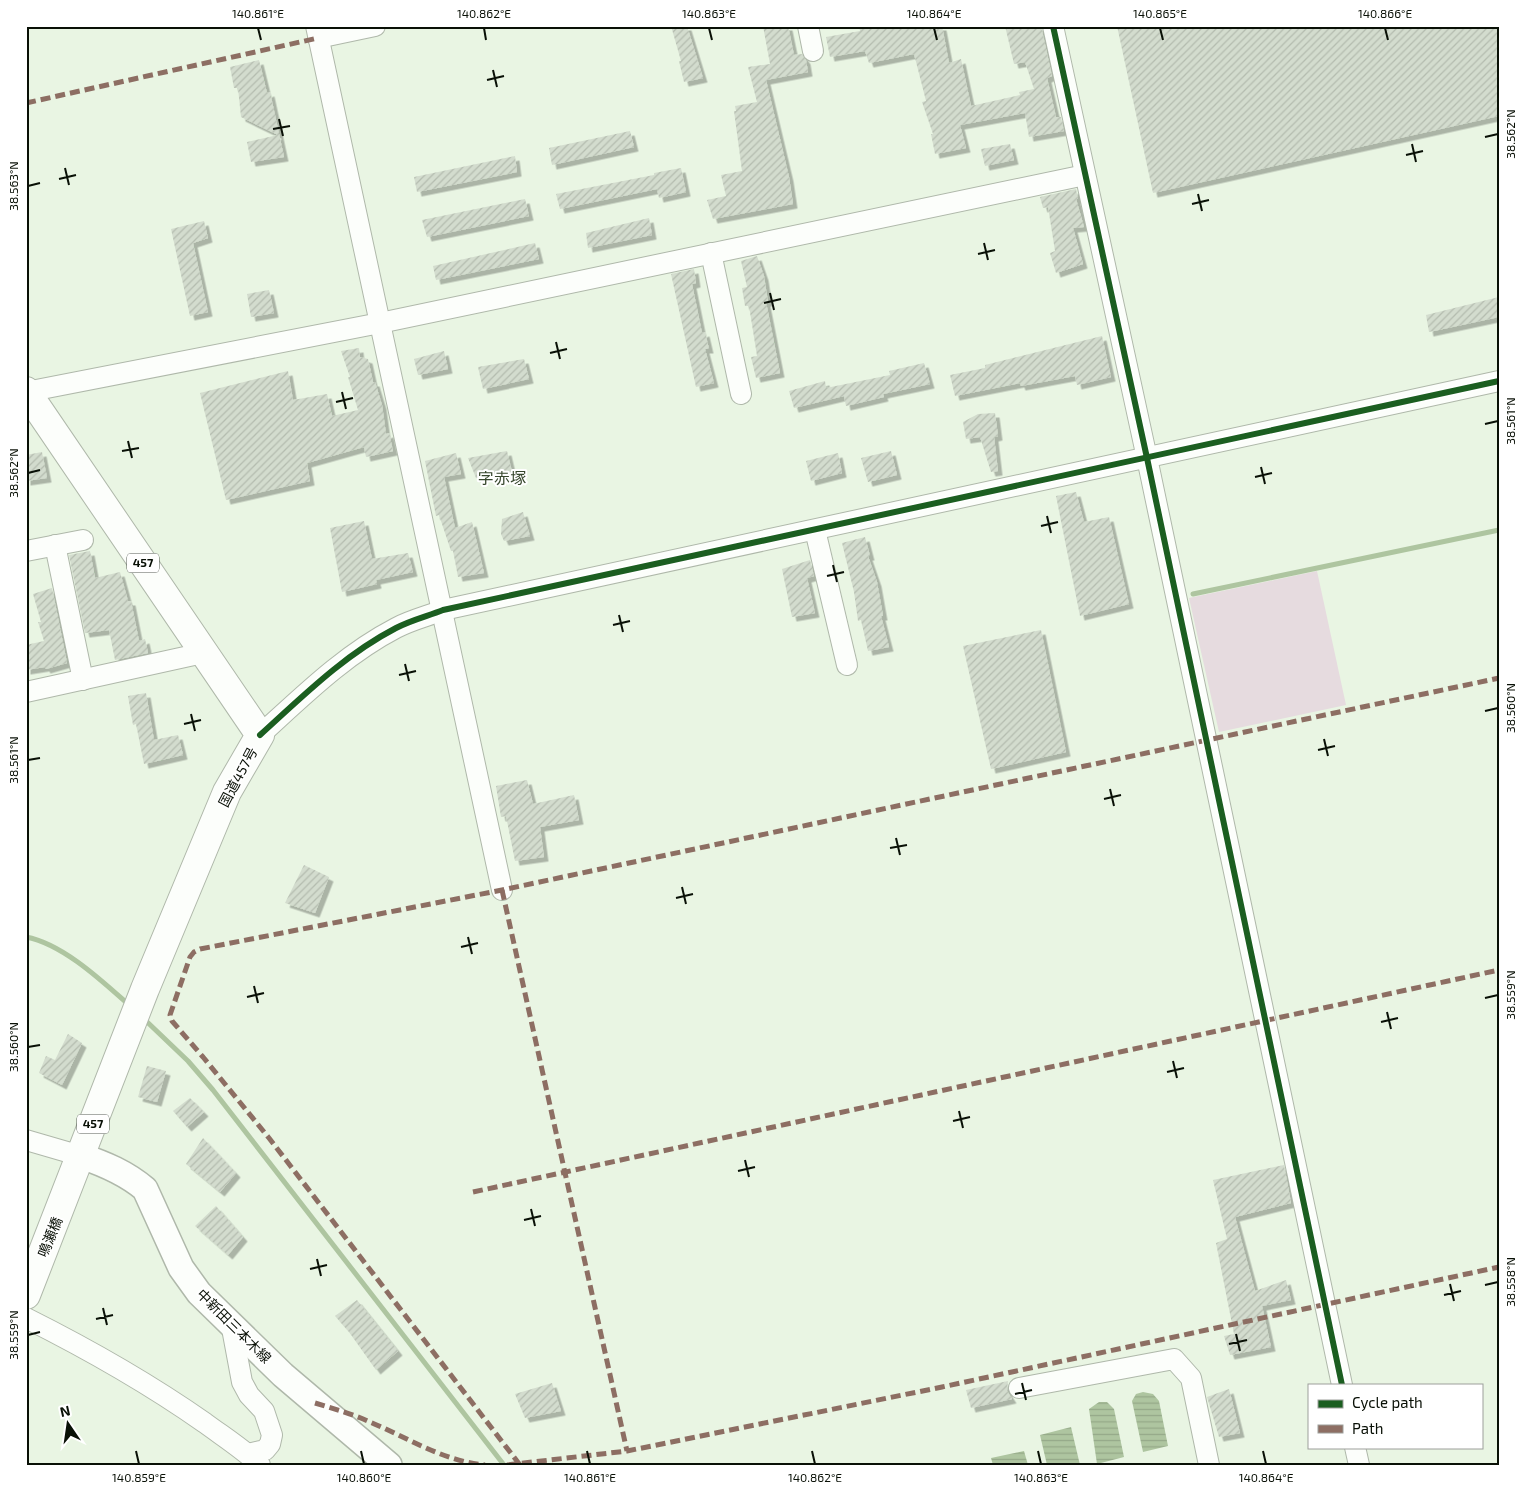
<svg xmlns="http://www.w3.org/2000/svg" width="1525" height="1491" viewBox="0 0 1525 1491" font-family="'Exo 2','Noto Sans JP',sans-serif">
  <defs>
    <pattern id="water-rules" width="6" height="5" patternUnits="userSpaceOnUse" patternTransform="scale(1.25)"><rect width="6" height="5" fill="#aec5a0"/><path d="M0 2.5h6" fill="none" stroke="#94a888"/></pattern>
    <pattern id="building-hatch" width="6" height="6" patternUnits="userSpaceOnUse" patternTransform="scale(1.25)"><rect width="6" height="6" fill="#d3dcce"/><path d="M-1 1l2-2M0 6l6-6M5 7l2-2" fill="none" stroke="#b4bcaf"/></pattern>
    <filter id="shadow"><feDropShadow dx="4.5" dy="4.5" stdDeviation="0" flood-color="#0004"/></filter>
  </defs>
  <rect width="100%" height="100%" fill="#e9f5e3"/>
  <!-- grass -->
  <path fill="#e6dbdf" d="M1317,571L1346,705L1219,732L1189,598Z"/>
  <!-- water -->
  <g fill="url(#water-rules)">
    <path d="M1143,1392L1153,1394L1159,1401L1168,1446L1143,1452L1132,1401L1136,1394Z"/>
    <path d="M1099,1402H1107L1114,1409L1124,1457L1097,1464L1089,1409Z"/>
    <path d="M1071,1427L1080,1465H1047L1040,1435Z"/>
    <path d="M1024,1451L1028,1465H993L991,1458Z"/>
  </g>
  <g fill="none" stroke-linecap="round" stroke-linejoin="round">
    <!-- stream -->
    <g stroke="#aec5a0" stroke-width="5">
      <path d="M1193,594L1499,530"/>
      <path d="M26,937C63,944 102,981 129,1005"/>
      <path d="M143,1018L188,1061L213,1090L504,1465"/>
    </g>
  </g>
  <!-- building -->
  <g fill="url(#building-hatch)" filter="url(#shadow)">
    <path d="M671,26H687L703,78L684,82L679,61H681Z"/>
    <path d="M763,26H788L794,55L802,54L806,60L808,72L766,80L789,177L793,204L713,219L707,200L726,196L721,175L742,171L734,111H736L735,106L757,102L748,67L770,64Z"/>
    <path d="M859,26H942L949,63L961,59L971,106L1020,95L1019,92L1034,89L1025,62L1014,64L1005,26H1041L1052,76L1047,78L1056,117H1061L1064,131L1029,137L1025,113L960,125L966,148L935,154L931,134H933L922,102L926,101L914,54L869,63L865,51L830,57L826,37L860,31Z"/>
    <path d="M1117,26H1499V116L1153,193Z"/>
    <path d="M259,60L267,93L270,92L284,157L251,162L247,142L278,135L241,117L238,88H234L230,67Z"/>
    <path d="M630,131L634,147L552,165L549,148Z"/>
    <path d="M1010,144L1014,160L985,166L981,149Z"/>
    <path d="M515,156L517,172L417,192L414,177Z"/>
    <path d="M681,168L686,192L659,198L657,189L560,209L556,194L654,175V173Z"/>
    <path d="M1076,189L1078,199H1076L1084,227L1073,228L1083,264L1056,273L1050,253L1055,251L1048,207L1043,208L1040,197Z"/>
    <path d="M525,199L529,216L427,237L422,220Z"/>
    <path d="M649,218L652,235L588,248L586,233Z"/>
    <path d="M204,221L208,238L193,243L208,312L190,316L171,229Z"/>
    <path d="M535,243L539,259L436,280L433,266Z"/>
    <path d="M757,256L764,276L768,302H766L780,373L756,378L751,357L757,356L749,306H745L742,288L747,287L741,261Z"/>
    <path d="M694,269L696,283L692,284L702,333L705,332L709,349H705L714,383L696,387L671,274Z"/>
    <path d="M269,290L274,313L251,317L247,294Z"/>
    <path d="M1499,297V317L1429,332L1426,315Z"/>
    <path d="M1102,336L1111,377L1077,385L1075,376L1021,386L1020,383L955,396L950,375L985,368V365Z"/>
    <path d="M359,348L360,357L368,359L373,382H375L382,405L386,434L389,433L393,451L366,457L364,447L307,463L310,481L226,500L200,393L288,371L293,400L327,394L332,416L358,410L348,377H350L341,351Z"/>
    <path d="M444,351L448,369L418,375L414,359Z"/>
    <path d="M524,359L529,379L483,389L478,367Z"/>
    <path d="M924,363L930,384L883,394L884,397L846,406L844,396L794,408L789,391L825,381L826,388L890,375L889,371Z"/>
    <path d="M995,413L998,436L994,437L998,471L991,472L980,437L966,439L963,422L978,414Z"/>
    <path d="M507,451L512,472L476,478L468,458Z"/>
    <path d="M891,451L897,475L868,482L861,458Z"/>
    <path d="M42,452L47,478L26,481V455Z"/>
    <path d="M456,453L461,474L444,477L455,528L472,522L484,573L458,577L453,551H451L439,515L436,516L425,461Z"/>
    <path d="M838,453L842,473L811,481L806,461Z"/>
    <path d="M1076,492L1084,522L1109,517L1129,604L1080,616L1056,496Z"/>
    <path d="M523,512L530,536L504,541L501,534L502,519Z"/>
    <path d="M364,521L372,559L408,553L413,572L376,580L377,584L342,592L330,528Z"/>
    <path d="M865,537L870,556H868L877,582L883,616H881L889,647L868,651L861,620L858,621L854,592L842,543Z"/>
    <path d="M90,551L95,578L120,572L128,601H131L139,641L145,639L148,653L115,660L109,630L85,633L69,555Z"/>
    <path d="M810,560L814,576L807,578L815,613L792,617L782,569Z"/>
    <path d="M52,588L67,663L46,669L45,667L26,670V645L44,641L38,622H41L33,594Z"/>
    <path d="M1041,630L1066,752L991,769L963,646Z"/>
    <path d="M146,693L154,740L178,735L183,755L144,764L136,724L133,725L128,696Z"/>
    <path d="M527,780L533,804L574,795L579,820L540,827L544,857L515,861L506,816L501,817L496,786Z"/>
    <path d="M304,865L329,877L315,913L285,903Z"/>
    <path d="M68,1034L82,1043L62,1085L39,1073L46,1056L55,1060Z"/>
    <path d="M147,1066L166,1071L157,1102L138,1097Z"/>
    <path d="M190,1098L204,1112L187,1127L173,1111Z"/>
    <path d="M203,1138L236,1173L220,1192L186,1164Z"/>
    <path d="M1284,1165L1291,1203L1235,1217L1255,1291L1286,1280L1291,1300L1262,1306L1271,1347L1230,1355L1224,1336L1234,1334L1216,1243L1227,1239L1213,1180Z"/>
    <path d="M216,1206L243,1237L228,1255L195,1226Z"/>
    <path d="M357,1300L398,1351L376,1370L349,1332L335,1316Z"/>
    <path d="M1008,1381L1007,1391L1012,1399L971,1408L966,1390Z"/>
    <path d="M552,1383L561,1411L525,1418L515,1394Z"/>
    <path d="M1229,1389L1240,1433L1219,1437L1207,1397Z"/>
  </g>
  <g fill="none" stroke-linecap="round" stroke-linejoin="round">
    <defs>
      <g id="minor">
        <path d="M316,26L502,890"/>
        <path d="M808,26L813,51"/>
        <path d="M1053,26L1147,458L1342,1385"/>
        <path d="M318,38L375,26"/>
        <path d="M711,253L741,394"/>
        <path d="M26,392L380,323L1085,175"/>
        <path d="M815,530L847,665"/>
        <path d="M55,545L83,680"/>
        <path d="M26,551L83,540"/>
        <path d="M26,692L203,653"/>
        <path d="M260,735C303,696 344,655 396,628C411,620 428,616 443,610L1499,381"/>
        <path d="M26,1140L81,1156"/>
        <path d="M26,1318C88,1349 148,1383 205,1423C224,1437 243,1449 260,1465"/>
        <path d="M231,1323L242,1382L249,1395L264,1411L272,1435L270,1444L265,1450L248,1454"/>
        <path d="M1019,1388L1174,1359L1191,1378L1209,1465"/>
        <path d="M1355,1447L1359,1465"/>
      </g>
      <path id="major" d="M81,1156C105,1164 126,1173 145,1189L181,1268L199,1293L283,1375L389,1465"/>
      <path id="highway" d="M26,391L260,735L227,792L145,989L26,1295"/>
    </defs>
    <!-- minor casing -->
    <use href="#minor" stroke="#afb8aa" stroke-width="22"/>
    <!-- major casing -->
    <use href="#major" stroke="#afb8aa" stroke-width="28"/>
    <!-- highway casing -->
    <use href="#highway" stroke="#afb8aa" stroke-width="30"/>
    <!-- minor -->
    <use href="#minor" stroke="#fcfefb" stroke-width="20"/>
    <!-- major -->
    <use href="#major" stroke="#fcfefb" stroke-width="25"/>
    <!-- highway -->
    <use href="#highway" stroke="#fcfefb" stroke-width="28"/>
    <!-- quiet -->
    <g stroke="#8d6e63" stroke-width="5" stroke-dasharray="10 5" stroke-linecap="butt">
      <path d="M26,103L318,38"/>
      <path d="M502,890L627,1451"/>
      <path d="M473,1192L1499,970"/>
      <path d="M315,1403C334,1409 353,1414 370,1422C408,1438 443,1461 485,1465"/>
      <path d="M507,1465L627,1451L942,1387L1499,1267"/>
      <path d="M520,1465L269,1138L203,1057L172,1021L170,1015L190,957L194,952L200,949L502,890L1499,678"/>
    </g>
    <defs>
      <g id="cycleway">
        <path d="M1053,26L1147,458L1342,1385"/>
        <path d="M260,735C303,696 344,655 396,628C411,620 428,616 443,610L1499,381"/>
      </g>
    </defs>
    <!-- cycleway casing -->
    <use href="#cycleway" stroke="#fff" stroke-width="9"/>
    <!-- cycleway -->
    <use href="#cycleway" stroke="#1b5e20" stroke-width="6"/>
  </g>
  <!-- ticks -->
  <path fill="none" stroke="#091006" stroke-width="2" d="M258,28L261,40M484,28L486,40M709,28L712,40M934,28L937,40M1160,28L1163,40M1385,28L1388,40M493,70L497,87M487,80L504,76M279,119L283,136M273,129L290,126M1485,137L1498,134M1412,144L1416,162M1406,155L1423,151M65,168L69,185M59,179L76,175M28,186L40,183M1198,194L1202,211M1192,204L1209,200M984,243L988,260M978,254L995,250M770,293L774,310M764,303L781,299M556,342L560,359M550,353L567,349M342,392L346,409M336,402L353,398M1485,424L1498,421M128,441L132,458M122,451L139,448M1261,467L1265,484M28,473L40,470M1255,477L1272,473M1047,516L1051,533M1041,526L1058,522M833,565L837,582M827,576L844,572M619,615L623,632M613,625L630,621M405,664L409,681M399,675L416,671M1485,711L1498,708M191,714L195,731M184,724L201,720M1324,739L1328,756M1318,750L1335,746M28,760L40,758M1110,789L1114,806M1104,799L1121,795M896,838L900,855M890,848L907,845M682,887L686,904M676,898L693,894M468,937L472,954M461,947L478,943M254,986L258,1003M247,997L264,993M1485,998L1498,995M1387,1012L1391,1029M1381,1022L1398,1018M28,1047L40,1045M1173,1061L1177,1078M1167,1072L1184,1068M959,1111L963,1128M953,1121L970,1117M745,1160L749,1177M738,1171L755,1167M531,1209L535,1226M524,1220L541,1216M317,1259L321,1276M310,1269L327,1265M1450,1284L1454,1301M1485,1285L1498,1282M1444,1295L1461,1291M103,1308L107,1325M96,1319L113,1315M1236,1334L1240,1351M28,1335L40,1332M1229,1344L1247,1340M1022,1383L1026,1400M1015,1394L1032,1390M136,1451L139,1464M361,1451L364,1464M587,1451L590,1464M812,1451L815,1464M1038,1451L1041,1464M1263,1451L1266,1464"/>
  <g text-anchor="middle" stroke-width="4" stroke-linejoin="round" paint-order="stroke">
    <!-- shield labels -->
    <g fill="#fff" stroke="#535851" stroke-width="1">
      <rect x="127" y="553.5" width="32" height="19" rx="4"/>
      <rect x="77" y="1114.5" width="32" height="19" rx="4"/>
    </g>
    <g font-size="12" font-weight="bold" fill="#091006">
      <text x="143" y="567">457</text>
      <text x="93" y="1128">457</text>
    </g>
    <!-- street labels -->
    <g font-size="14" fill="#091006" stroke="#fff">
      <text transform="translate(238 777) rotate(-62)" y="5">国道457号</text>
      <text transform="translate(50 1237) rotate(-68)" y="5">鳴瀬橋</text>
      <text transform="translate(234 1326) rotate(45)" y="5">中新田三本木線</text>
    </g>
    <!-- quarter labels -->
    <g font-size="16" fill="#36462c" stroke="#fff">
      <text x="502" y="484">字赤塚</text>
    </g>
  </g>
  <!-- border -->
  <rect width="1525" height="1491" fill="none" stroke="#ffffff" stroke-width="55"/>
  <!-- legend -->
  <rect x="1308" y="1384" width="175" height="65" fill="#ffffff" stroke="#9d9f9b"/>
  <rect x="1318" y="1400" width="25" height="8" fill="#1b5e20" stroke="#9d9f9b"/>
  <text x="1352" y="1408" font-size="15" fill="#091006">Cycle path</text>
  <rect x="1318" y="1425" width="25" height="8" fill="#8d6e63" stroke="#9d9f9b"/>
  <text x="1352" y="1434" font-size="15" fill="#091006">Path</text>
  <!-- north arrow -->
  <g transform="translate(68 1424) rotate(347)" stroke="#ffffff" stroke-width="4" paint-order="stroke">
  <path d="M0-4L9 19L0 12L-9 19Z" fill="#091006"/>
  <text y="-8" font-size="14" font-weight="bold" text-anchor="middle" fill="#091006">N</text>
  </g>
  <rect x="28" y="28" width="1470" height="1436" fill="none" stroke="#091006" stroke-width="2"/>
  <g font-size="12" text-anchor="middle" fill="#091006">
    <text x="258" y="18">140.861°E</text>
    <text x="484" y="18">140.862°E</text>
    <text x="709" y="18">140.863°E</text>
    <text x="934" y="18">140.864°E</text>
    <text x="1160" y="18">140.865°E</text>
    <text x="1385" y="18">140.866°E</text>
    <text transform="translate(1511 134) rotate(-90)" y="4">38.562°N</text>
    <text transform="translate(14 186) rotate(-90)" y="4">38.563°N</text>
    <text transform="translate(1511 421) rotate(-90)" y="4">38.561°N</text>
    <text transform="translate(14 473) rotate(-90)" y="4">38.562°N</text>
    <text transform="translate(1511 708) rotate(-90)" y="4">38.560°N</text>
    <text transform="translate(14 760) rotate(-90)" y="4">38.561°N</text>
    <text transform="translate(1511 995) rotate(-90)" y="4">38.559°N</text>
    <text transform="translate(14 1047) rotate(-90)" y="4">38.560°N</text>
    <text transform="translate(1511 1282) rotate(-90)" y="4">38.558°N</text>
    <text transform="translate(14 1335) rotate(-90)" y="4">38.559°N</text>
    <text x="139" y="1482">140.859°E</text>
    <text x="364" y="1482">140.860°E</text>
    <text x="590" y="1482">140.861°E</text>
    <text x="815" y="1482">140.862°E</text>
    <text x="1041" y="1482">140.863°E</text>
    <text x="1266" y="1482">140.864°E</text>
  </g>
</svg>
